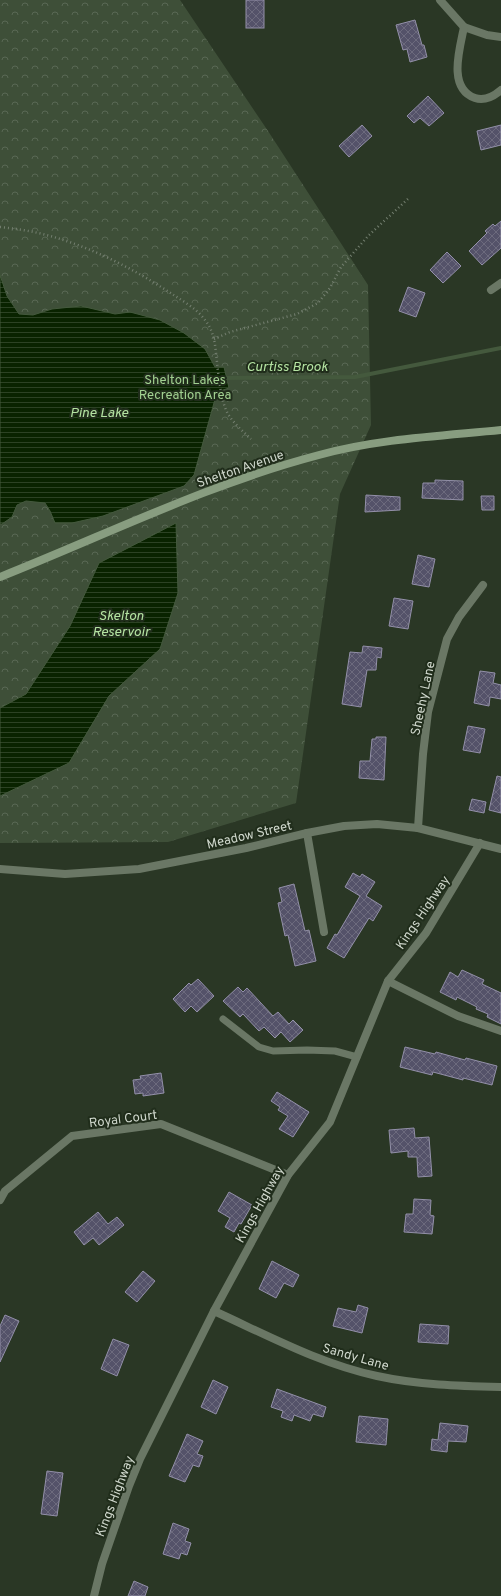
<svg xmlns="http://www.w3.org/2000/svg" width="501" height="1596" viewBox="0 0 501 1596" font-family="Overpass,sans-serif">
  <defs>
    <pattern id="park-crowns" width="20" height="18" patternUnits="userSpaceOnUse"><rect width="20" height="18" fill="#3e4f38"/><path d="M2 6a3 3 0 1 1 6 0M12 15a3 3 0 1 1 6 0" fill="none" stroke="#596854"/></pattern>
    <pattern id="water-rules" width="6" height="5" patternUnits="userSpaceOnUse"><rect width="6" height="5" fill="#092300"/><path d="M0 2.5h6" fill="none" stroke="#2c4224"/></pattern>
    <pattern id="building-cross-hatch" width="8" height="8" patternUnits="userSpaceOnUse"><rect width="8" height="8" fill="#545269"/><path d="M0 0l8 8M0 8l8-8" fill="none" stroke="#6c6a7d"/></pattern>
  </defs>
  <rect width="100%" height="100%" fill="#2a3725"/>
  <!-- park -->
  <path fill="url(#park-crowns)" d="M0,0H180L268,131L368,285L371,425L340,494L296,803L168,842L0,843Z"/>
  <!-- water -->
  <g fill="url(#water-rules)" stroke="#44593d">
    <path d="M0,275L7,296L19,314L33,315L52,309L81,306L115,314L130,312L160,320L184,333L205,349L215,367H224L229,388L217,392L194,475L184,486L103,516L72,523H55L50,511L45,503L26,501L17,505L12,517L2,524H0Z"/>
    <path d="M176,523L178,593L160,649L109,696L69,763L0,796V708L26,694L70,626L99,563Z"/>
  </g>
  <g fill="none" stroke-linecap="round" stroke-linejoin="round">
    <!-- stream -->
    <path stroke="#44593d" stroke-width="4" d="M220,378L355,377L501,348"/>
  </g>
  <!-- building -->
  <g fill="url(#building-cross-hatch)" stroke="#9390a9">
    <rect x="246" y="0" width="18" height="28"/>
    <path d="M415,20L422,45H424L427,57L410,62L407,49L403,50L396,25Z"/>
    <path d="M428,96L444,113L429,126L420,118L414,123L407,116Z"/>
    <path d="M362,125L372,136L349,157L339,146Z"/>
    <path d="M501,125V145L481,150L477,131Z"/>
    <path d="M501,221V248L482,265L469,251L487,233L485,231L493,224L495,226Z"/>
    <path d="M447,252L461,266L443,283L430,270Z"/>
    <path d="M408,287L425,293L416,317L399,311Z"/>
    <path d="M435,480L463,481V500L422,498L423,483H435Z"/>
    <path d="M366,495L400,497V510L365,512Z"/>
    <path d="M481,496H494V510H482Z"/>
    <path d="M418,555L435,559L429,587L412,584Z"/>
    <path d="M394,598L413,601L408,629L389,626Z"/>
    <path d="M363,646L382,648L381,658L377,657L376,670H367L361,707L342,704L350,652L362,653Z"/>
    <path d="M480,671L495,673L493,683L501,685V699L490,697L489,706L474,703Z"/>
    <path d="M468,726L485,729L480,753L463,750Z"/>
    <path d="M376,737H386L384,780L359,778L360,761H370L372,739H376Z"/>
    <path d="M497,776L501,777V813L489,810Z"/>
    <path d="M472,799L486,802L484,813L469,810Z"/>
    <path d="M353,873L360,877L362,874L375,882L366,896L382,906L373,921L369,918L344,958L327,948L335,934L337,935L360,896L345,887Z"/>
    <path d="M294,884L305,931L309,930L316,961L295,966L288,935L285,936L278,903L282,902L279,888Z"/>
    <path d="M462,970L484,980L482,984L501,993V1024L487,1017L488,1014L476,1009L477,1007L457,997L456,1000L440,992L450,972L458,977Z"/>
    <path d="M198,979L214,996L197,1012L191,1006L185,1012L173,999L189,983L191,985Z"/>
    <path d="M238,987L243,992L247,988L273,1016L278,1012L289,1024L293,1020L303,1030L290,1042L281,1032L275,1038L264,1027L259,1031L243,1014L240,1017L223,1001Z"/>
    <path d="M405,1047L435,1054L436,1052L465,1060L466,1058L497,1066L492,1085L463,1078V1080L433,1072L432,1075L400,1067Z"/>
    <path d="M161,1073L164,1093L143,1096V1093L135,1094L133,1080L141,1079L140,1076Z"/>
    <path d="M277,1092L309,1112L293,1137L279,1129L288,1116L278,1110L280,1107L271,1101Z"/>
    <path d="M414,1128L415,1138L429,1137L432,1176L418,1177L417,1157H408V1151L391,1153L389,1130Z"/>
    <path d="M229,1192L252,1205L241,1224L239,1223L234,1232L225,1227L230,1218L218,1211Z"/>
    <path d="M414,1199L431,1200L430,1215L434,1216L432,1234L404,1232L406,1214H413Z"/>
    <path d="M98,1212L108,1224L117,1217L124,1225L99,1245L93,1238L84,1245L74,1232Z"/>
    <path d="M272,1261L299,1275L293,1287L284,1283L276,1298L259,1289Z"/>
    <path d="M143,1271L155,1281L137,1302L125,1292Z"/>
    <path d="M358,1305L368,1308L362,1333L333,1326L338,1308L356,1312Z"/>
    <path d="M5,1315L19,1321L0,1362V1326Z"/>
    <path d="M420,1324L449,1326L448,1344L418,1342Z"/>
    <path d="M113,1339L129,1345L117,1376L101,1369Z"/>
    <path d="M213,1380L228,1387L216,1414L201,1407Z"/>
    <path d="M277,1389L326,1407L323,1417L313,1414L310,1421L294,1415L292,1421L281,1417L283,1411L271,1407Z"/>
    <path d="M359,1416L388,1419L386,1445L356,1442Z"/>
    <path d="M440,1423L468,1426L466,1442L448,1441L447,1452L431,1450L432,1439L438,1440Z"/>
    <path d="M187,1434L203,1441L197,1454L203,1456L199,1467L193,1465L185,1482L169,1476Z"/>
    <path d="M47,1471L63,1473L57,1516L41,1514Z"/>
    <path d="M173,1523L189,1529L185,1541L191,1543L187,1555L181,1553L179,1559L163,1554Z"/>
    <path d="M134,1581L148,1587L145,1596H128Z"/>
  </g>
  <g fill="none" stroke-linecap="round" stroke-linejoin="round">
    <!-- path -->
    <g stroke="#758071" stroke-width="2.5" stroke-dasharray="1 3" stroke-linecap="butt">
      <path d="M0,227C19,229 38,232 57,238C97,250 137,271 172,294C183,301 197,309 205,320C210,326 212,332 214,339C218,360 218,396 228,414C234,424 243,431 251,439"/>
      <path d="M214,339L230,332L297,314L318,303L330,288L341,267L369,235L409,198"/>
    </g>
    <!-- service -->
    <path stroke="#6a7765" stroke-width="7" d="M223,1019L259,1047L273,1051L307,1050L335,1051L357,1057"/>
    <!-- minor -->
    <g stroke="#6a7765" stroke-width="8">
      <path d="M440,0L464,27L487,35L501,37"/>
      <path d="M464,27C460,48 447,88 475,98C484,101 494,96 501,90"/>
      <path d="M491,290L501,283"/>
      <path d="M418,828L423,754L428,712L447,639L459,617L483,585"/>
      <path d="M307,833L324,932"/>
      <path d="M388,981L458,1016L501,1031"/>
      <path d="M0,1200L5,1191L72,1136L161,1124L288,1175"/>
      <path d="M214,1311C267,1335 320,1364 377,1376C418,1385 460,1386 501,1387"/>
      <path d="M94,1596L102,1564L129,1486L140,1459L214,1311L288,1175L330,1122L388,981L426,933L480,843"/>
    </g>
    <!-- tertiary -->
    <path stroke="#6a7765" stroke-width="8" d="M0,869L65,874L139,869L246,848L307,833L344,826L377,824L418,828L501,849"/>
    <!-- secondary -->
    <path stroke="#889d80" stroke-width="8" d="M0,577C106,535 208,484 319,455C377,439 440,436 501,430"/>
  </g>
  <g text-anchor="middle" stroke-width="4" stroke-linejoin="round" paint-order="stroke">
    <!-- park labels -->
    <g font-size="13" fill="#a2d191" stroke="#202d1b">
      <text x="185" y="384">Shelton Lakes<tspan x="185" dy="15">Recreation Area</tspan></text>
    </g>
    <!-- street labels -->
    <g font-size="13" fill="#cfd7cc" stroke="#202d1b">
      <text transform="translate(240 468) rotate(-19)" y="5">Shelton Avenue</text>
      <text transform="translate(422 698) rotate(-78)" y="5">Sheehy Lane</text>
      <text transform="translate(249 834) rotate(-13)" y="5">Meadow Street</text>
      <text transform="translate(422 912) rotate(-56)" y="5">Kings Highway</text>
      <text transform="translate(123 1118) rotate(-7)" y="5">Royal Court</text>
      <text transform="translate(259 1204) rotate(-61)" y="5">Kings Highway</text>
      <text transform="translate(356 1356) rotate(16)" y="5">Sandy Lane</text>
      <text transform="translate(114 1496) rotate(-69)" y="5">Kings Highway</text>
    </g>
    <!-- water labels -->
    <g font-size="14" font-style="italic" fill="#b4e3a2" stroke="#202d1b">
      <text x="287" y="371">Curtiss Brook</text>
      <text x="99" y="417">Pine Lake</text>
      <text x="121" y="620">Skelton<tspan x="121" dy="16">Reservoir</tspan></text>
    </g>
  </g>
</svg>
